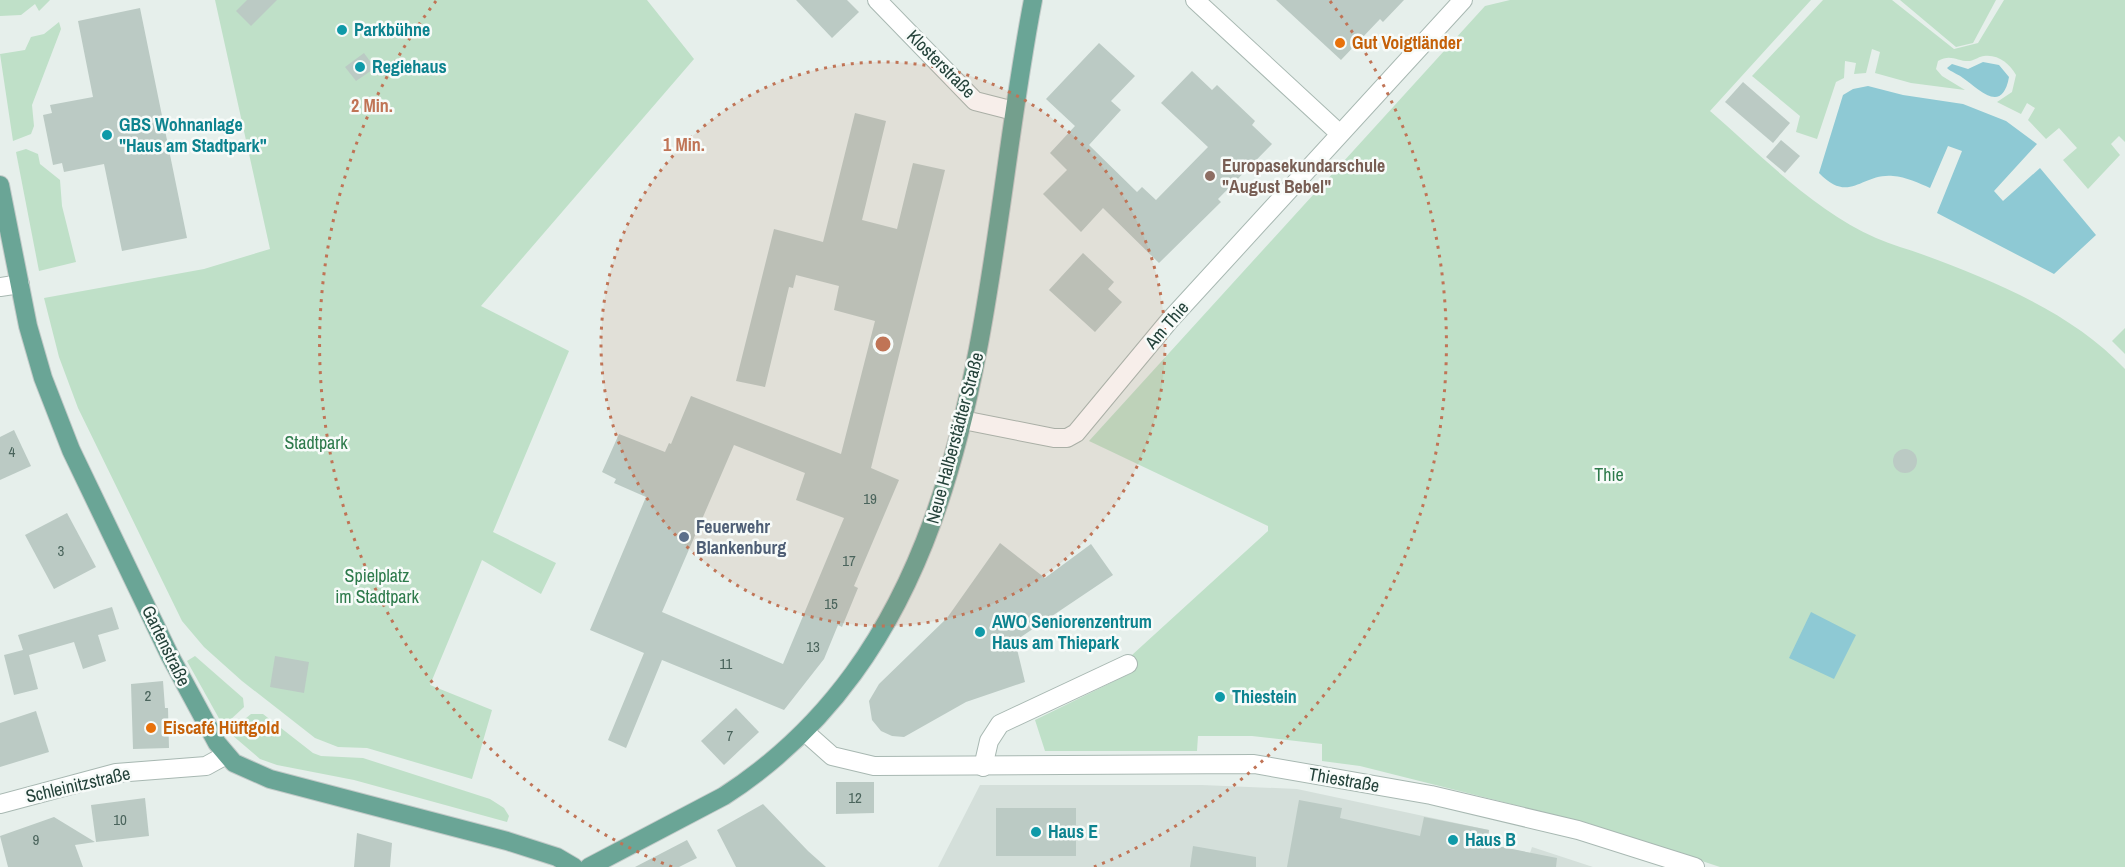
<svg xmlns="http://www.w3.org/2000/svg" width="2125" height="867" viewBox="0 0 2125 867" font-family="'Archivo Narrow',sans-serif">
  <rect width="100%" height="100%" fill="#e6efeb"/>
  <!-- built -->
  <path fill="#d4dfda" d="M980,785H1202L1297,789L1489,830L1487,844L1530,853L1532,847L1593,867H938Z"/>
  <!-- green -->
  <g fill="#bfe0c8">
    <path d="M0,0H50L39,11L35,4L21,15L0,16Z"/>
    <path d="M215,0H647L694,59L481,306L569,351L493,532L556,563L541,594L482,560L430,685L492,710L472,779L367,748L338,747L315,738L242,681L204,647L182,621L78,408L59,357L44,298L204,269L270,249Z"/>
    <path d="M1510,0H1811L1710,111C1762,156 1813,210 1876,238C1892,245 1908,249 1924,255C1994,281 2073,313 2125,369V867H1720L1587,823L1360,766L1322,761V744L1252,736H1198L1197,751H1045L1035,720L1131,673L1132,655L1268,531V526L1089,441L1485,6Z"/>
    <path d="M1823,0H1892L1954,49L1978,43L2004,0H2125V142L2119,136L2111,144L2120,155L2088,189L2063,160L2077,148L2059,128L2046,139L2028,120L2035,108L2027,103L2021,114L1997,102L2012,92L2016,75C2010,64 1998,54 1984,56C1980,56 1975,60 1970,61C1958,62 1951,53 1938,61L1936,69L1942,76L1965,90L1911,83L1875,73L1880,52L1872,49L1866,73L1854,74L1856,63L1845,61L1844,78L1836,82L1817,139L1796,132L1800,116L1752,76Z"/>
    <path d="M1900,0H1996L1973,43L1956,47Z"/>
    <path d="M59,22L61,29L32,105L34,126L31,134L13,141L0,54L25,50L31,37L44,34Z"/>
    <path d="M26,149L38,154L40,164L60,180L62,206L76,262L39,271L16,152Z"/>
    <path d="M2125,328V354L2112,341Z"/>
    <path d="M195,656L243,698L244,707L228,722H221L187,661Z"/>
    <path d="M251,714H263L313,753L321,756L363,758L490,799L504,808L509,816L507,822L354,780L277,765L260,759L232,735L234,728Z"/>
  </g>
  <!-- water -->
  <g fill="#8ec9d4">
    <path d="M1983,62L1999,65L2009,77C2002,115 1979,89 1963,78C1958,74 1951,72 1947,68L1952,64L1968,69Z"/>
    <path d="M1868,86L1903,95L1963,104L2006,121L2037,144L1994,191L2003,201L2040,168L2096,235L2054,274L1937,213L1962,151L1948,146L1930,188C1919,183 1906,177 1893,176C1861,173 1850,205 1819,173L1843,95L1853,89Z"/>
    <path d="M1811,612L1856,635L1834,679L1789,658Z"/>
  </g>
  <!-- building -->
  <g fill="#bbcac4" fill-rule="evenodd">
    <path d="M247,0H277L251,26L236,11Z"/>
    <path d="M796,0H847L859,12L832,38Z"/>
    <path d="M1276,0H1404L1383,22L1380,19L1341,60Z"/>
    <path d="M140,8L187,238L122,251L104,164L64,172L62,163L53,165L43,115L52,113L50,105L93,97L78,21Z"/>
    <path d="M1099,43L1135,76L1111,101L1121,110L1089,145L1137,192L1142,187L1156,200L1208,147L1161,103L1192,71L1212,90L1217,85L1255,121L1252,125L1272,144L1218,199L1221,202L1159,263L1103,208L1081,232L1043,194L1067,170L1050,153L1075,126L1046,99Z"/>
    <path d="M364,53L375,68L356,81L345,67Z"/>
    <path d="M1743,82L1790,123L1773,143L1725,102Z"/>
    <path d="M855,113L886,121L862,220L897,229L913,163L945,170L871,468L899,480L854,586L858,588L842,627L838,625L824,659L784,710L662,660L626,748L608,740L644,653L590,630L646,497L614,483L616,479L602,472L619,434L665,452L669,443L671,444L691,396L841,454L875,321L834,310L839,286L796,275L793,288L789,287L765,387L736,381L774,229L823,242ZM734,445L805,473L796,500L844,518L783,664L662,612Z"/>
    <path d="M1781,140L1800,156L1785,173L1766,157Z"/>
    <path d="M1083,253L1114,282L1108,289L1122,302L1095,332L1049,290Z"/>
    <path d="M14,430L31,466L0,480V437Z"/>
    <circle cx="1905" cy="461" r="12"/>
    <path d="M67,513L96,567L54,589L25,535Z"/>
    <path d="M1000,543L1045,578L1091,544L1113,575L1015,641L1025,682L966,702L904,737L892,736L881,731L872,720L869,701L879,684L947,618Z"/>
    <path d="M112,607L119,629L98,635L106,661L83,669L74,642L29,655L38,689L14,695L4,655L23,650L18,635Z"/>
    <path d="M275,656L309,662L304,693L270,687Z"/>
    <path d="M163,681L165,708H168L169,748L133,749L131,684Z"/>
    <path d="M736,708L759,732L724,765L701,741Z"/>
    <path d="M36,711L49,752L0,767V723Z"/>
    <path d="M836,782H874V813L836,814Z"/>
    <path d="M145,798L149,836L96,842L91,805Z"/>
    <path d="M1299,800L1342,808L1340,818L1420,836L1424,817L1489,830L1487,844L1557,858L1556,867H1287Z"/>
    <path d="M763,804L808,851L826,867H736L717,830Z"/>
    <rect x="996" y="808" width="80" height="48"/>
    <path d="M54,817L95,842L75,845L83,867H8L0,836Z"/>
    <path d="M357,833L392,843L390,867H354Z"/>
    <path d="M687,840L697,858L679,867H635Z"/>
    <path d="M1193,846L1256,857V867H1190Z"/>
  </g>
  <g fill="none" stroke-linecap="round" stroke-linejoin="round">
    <defs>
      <g id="street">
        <path d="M877,0L975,101L1014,111"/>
        <path d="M1195,0L1339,133"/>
        <path d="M0,287L20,284"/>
        <path d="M963,420L1054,438H1067L1076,433L1169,321L1463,0"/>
        <path d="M805,732L832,756L874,766L1254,764L1431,795L1578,830L1695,867"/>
        <path d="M983,767L989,741L1000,724L1128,664"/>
        <path d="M0,804L116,773L206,766L226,755"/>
      </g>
      <g id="primary">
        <path d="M0,185L28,326L43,378L71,450L170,656L217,743L234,763L270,779L507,841L557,857L574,867"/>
        <path d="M589,867L724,796C991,623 979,277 1033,0"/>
      </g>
    </defs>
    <!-- street casing -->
    <use href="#street" stroke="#a8b8b2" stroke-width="20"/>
    <!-- primary casing -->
    <use href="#primary" stroke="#c2cac8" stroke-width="20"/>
    <!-- street -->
    <use href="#street" stroke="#fff" stroke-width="18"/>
    <!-- primary -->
    <use href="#primary" stroke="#6aa596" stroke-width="18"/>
  </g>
  <!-- distance rings -->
  <circle cx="883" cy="344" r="282" fill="#c07456" fill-opacity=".12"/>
  <g fill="none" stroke="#c07456" stroke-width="3" stroke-dasharray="3 6">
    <circle cx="883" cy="344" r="282"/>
    <path d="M672 867A564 564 0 0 1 436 1M1330 1A564 564 0 0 1 1094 867"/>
  </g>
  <!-- markers -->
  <g fill="#0f9aa8" stroke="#f7fbf9" stroke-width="2">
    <circle cx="342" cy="30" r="6"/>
    <circle cx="360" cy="67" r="6"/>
    <circle cx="107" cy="135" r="6"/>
    <circle cx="980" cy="632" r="6"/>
    <circle cx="1220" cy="697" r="6"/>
    <circle cx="1036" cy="832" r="6"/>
    <circle cx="1453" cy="840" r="6"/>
  </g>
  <g fill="#e8710a" stroke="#f7fbf9" stroke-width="2">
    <circle cx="1340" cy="43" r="6"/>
    <circle cx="151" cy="728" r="6"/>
  </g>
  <circle fill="#8d6e63" stroke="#f7fbf9" stroke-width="2" cx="1210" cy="176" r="6"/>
  <circle fill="#5c6f8a" stroke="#f7fbf9" stroke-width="2" cx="684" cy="537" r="6"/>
  <g text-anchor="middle" stroke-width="5" stroke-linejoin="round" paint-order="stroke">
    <!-- number labels -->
    <g font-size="15" fill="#4a645c">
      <text x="12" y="457">4</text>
      <text x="870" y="504">19</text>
      <text x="61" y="556">3</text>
      <text x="849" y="566">17</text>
      <text x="831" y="609">15</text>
      <text x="813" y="652">13</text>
      <text x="726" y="669">11</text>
      <text x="148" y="701">2</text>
      <text x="730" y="741">7</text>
      <text x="855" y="803">12</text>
      <text x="120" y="825">10</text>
      <text x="36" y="845">9</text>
    </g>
    <!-- culture labels -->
    <g font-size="18" font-weight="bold" fill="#0d838f" stroke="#f7fbf9" text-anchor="start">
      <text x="354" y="36">Parkbühne</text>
      <text x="372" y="73">Regiehaus</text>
      <text x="119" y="131">GBS Wohnanlage<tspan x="119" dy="21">"Haus am Stadtpark"</tspan></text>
      <text x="992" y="628">AWO Seniorenzentrum<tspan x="992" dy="21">Haus am Thiepark</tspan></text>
      <text x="1232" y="703">Thiestein</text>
      <text x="1048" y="838">Haus E</text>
      <text x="1465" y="846">Haus B</text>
    </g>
    <!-- food labels -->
    <g font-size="18" font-weight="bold" fill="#c56008" stroke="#f7fbf9" text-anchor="start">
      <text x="1352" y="49">Gut Voigtländer</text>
      <text x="163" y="734">Eiscafé Hüftgold</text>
    </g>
    <!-- street labels -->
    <g font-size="18" fill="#24423a" stroke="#f7fbf9">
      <text transform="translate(941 64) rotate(45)" y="6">Klosterstraße</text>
      <text transform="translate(1167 325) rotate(-49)" y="6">Am Thie</text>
      <text transform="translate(955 438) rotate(-75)" y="6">Neue Halberstädter Straße</text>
      <text transform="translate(166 646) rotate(64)" y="6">Gartenstraße</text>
      <text transform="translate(1344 780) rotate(10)" y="6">Thiestraße</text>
      <text transform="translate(78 785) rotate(-13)" y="6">Schleinitzstraße</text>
    </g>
    <!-- education labels -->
    <g font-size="18" font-weight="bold" fill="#785e54" stroke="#f7fbf9" text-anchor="start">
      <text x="1222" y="172">Europasekundarschule<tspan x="1222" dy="21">"August Bebel"</tspan></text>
    </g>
    <!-- park labels -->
    <g font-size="18" fill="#2d7a4b" stroke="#f7fbf9">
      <text x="316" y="449">Stadtpark</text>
      <text x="1609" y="481">Thie</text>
      <text x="377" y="582">Spielplatz<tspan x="377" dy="21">im Stadtpark</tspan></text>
    </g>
    <!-- service labels -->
    <g font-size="18" font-weight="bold" fill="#4e5e75" stroke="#f7fbf9" text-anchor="start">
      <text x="696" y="533">Feuerwehr<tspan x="696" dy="21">Blankenburg</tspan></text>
    </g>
  </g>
  <circle cx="883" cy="344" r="9" fill="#c07456" stroke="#f7fbf9" stroke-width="3"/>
  <g font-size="18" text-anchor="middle" font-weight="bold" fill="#c07456" stroke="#f7fbf9" stroke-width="5" stroke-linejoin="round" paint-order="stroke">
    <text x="372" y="112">2 Min.</text>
    <text x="684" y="151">1 Min.</text>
  </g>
</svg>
